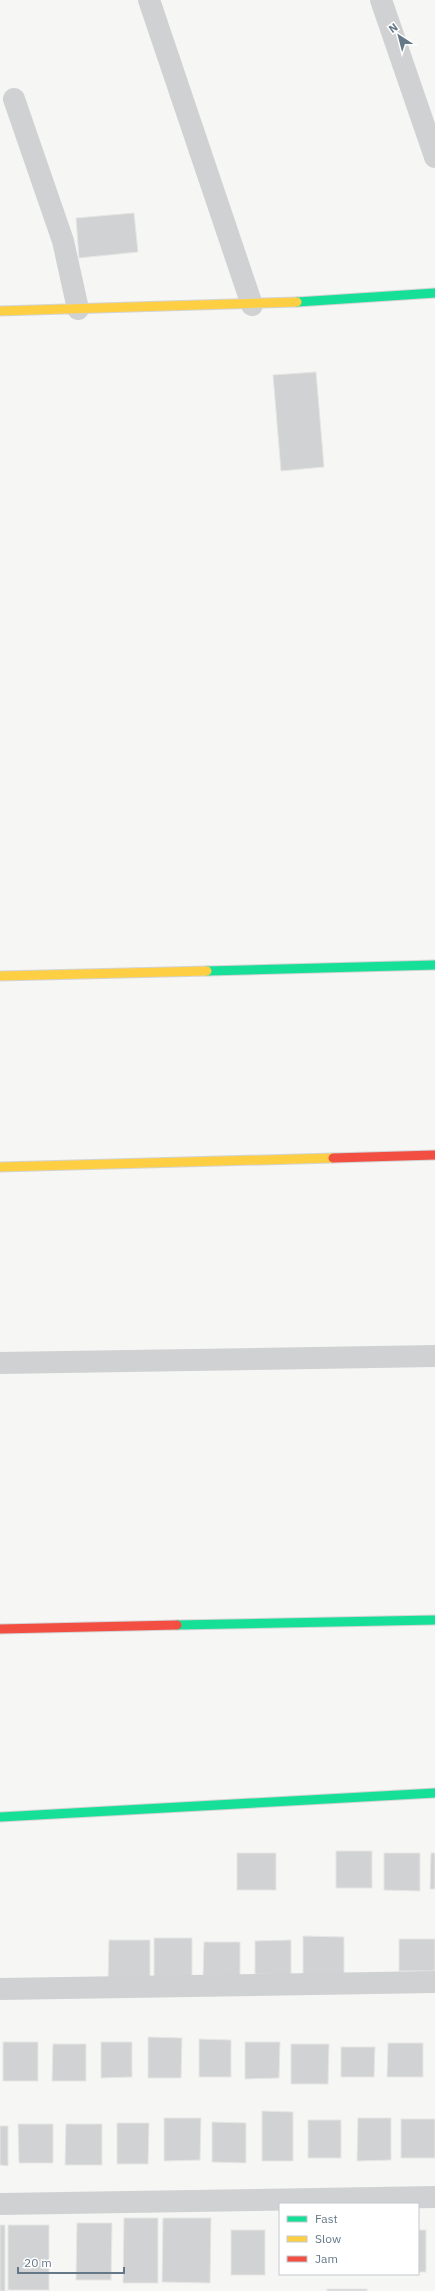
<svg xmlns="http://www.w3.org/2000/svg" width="435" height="2291" viewBox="0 0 435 2291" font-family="'IBM Plex Sans',sans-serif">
  <rect width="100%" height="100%" fill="#f6f6f5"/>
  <!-- building -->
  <g fill="#d1d2d3" stroke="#e6e6e4">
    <path d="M134,213L138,252L79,258L76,218Z"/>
    <path d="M316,372L324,467L281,471L273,375Z"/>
    <rect x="336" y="1851" width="36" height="37"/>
    <rect x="237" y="1853" width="39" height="37"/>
    <path d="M384,1853H420V1891L384,1890Z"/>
    <path d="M431,1853H435V1889H430Z"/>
    <path d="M303,1936L344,1937V1977H303Z"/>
    <rect x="154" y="1938" width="38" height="43"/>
    <rect x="399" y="1939" width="36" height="32"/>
    <path d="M109,1940H150V1981H108Z"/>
    <path d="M291,1940V1975L255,1974V1941Z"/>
    <path d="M204,1942H240V1976H203Z"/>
    <path d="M148,2037L182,2038L181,2078H148Z"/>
    <path d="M199,2039L231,2040V2077H199Z"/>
    <rect x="3" y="2042" width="35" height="39"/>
    <path d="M101,2042H132V2077L101,2078Z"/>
    <path d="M245,2042H280L279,2078L245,2079Z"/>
    <path d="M388,2043H423V2077H387Z"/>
    <path d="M53,2044H86V2081H52Z"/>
    <path d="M291,2044H329L328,2084H291Z"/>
    <path d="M341,2047H375L374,2077H341Z"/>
    <path d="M262,2111L293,2112V2161H262Z"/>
    <path d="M164,2118H201L200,2160L164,2161Z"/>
    <path d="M358,2118H391V2160L357,2161Z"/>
    <rect x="401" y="2119" width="34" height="39"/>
    <rect x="308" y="2120" width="33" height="38"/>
    <path d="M212,2122L246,2123V2163L212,2162Z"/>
    <path d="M117,2123H149L148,2164H117Z"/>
    <path d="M18,2124H53V2163H19Z"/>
    <path d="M66,2124H102V2165H65Z"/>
    <path d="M0,2126H8V2166L0,2165Z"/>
    <path d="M124,2218H158V2283H123Z"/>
    <path d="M163,2218H211L210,2283L162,2282Z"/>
    <path d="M77,2223H112L111,2280H76Z"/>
    <rect x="0" y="2225" width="5" height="66"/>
    <rect x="8" y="2225" width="41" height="65"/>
    <rect x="231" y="2230" width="34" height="45"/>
    <rect x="418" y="2230" width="8" height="42"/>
    <rect x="327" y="2289" width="40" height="2"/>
  </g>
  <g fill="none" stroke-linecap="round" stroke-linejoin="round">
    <defs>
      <g id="fast">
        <path d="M297,302L435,293"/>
        <path d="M207,971L435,965"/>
        <path d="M177,1625L435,1620"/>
        <path d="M0,1817L435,1793"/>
      </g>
      <g id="slow">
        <path d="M0,311L297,302"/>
        <path d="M0,976L207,971"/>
        <path d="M0,1167L333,1158"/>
      </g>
      <g id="jam">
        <path d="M333,1158L435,1155"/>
        <path d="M0,1629L177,1625"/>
      </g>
    </defs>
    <!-- fast casing -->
    <use href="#fast" stroke="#d3d4d5" stroke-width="11"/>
    <!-- slow casing -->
    <use href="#slow" stroke="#d3d4d5" stroke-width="11"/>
    <!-- jam casing -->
    <use href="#jam" stroke="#d3d4d5" stroke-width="11"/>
    <!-- street -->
    <g stroke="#d0d1d2" stroke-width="22">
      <path d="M149,0L252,305"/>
      <path d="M381,0L435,157"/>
      <path d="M14,99L63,241L78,309"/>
      <path d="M0,1363L435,1356"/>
      <path d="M0,1989L435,1982"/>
      <path d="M0,2204L435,2197"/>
    </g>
    <!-- fast -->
    <use href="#fast" stroke="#16e098" stroke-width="9"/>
    <!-- slow -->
    <use href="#slow" stroke="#ffcf43" stroke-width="9"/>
    <!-- jam -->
    <use href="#jam" stroke="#f24e42" stroke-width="9"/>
  </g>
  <!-- legend -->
  <rect x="279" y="2203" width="140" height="72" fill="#ffffff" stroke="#c1c9cf"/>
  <rect x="287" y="2216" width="20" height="6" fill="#16e098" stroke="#c1c9cf"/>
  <text x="315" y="2223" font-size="12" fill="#647888">Fast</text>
  <rect x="287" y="2236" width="20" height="6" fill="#ffcf43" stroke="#c1c9cf"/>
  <text x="315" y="2243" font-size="12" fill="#647888">Slow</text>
  <rect x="287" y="2256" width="20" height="6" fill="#f24e42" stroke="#c1c9cf"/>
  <text x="315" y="2263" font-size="12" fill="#647888">Jam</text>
  <!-- north arrow -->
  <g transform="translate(399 36) rotate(324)" stroke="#ffffff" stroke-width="3" paint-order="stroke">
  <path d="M0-3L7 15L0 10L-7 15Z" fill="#647888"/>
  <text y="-6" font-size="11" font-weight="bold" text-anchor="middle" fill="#647888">N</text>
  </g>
  <!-- scale -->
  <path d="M18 2267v6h106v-6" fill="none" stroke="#647888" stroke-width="2"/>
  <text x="24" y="2267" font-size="12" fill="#647888" stroke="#ffffff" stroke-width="3" paint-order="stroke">20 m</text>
</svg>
